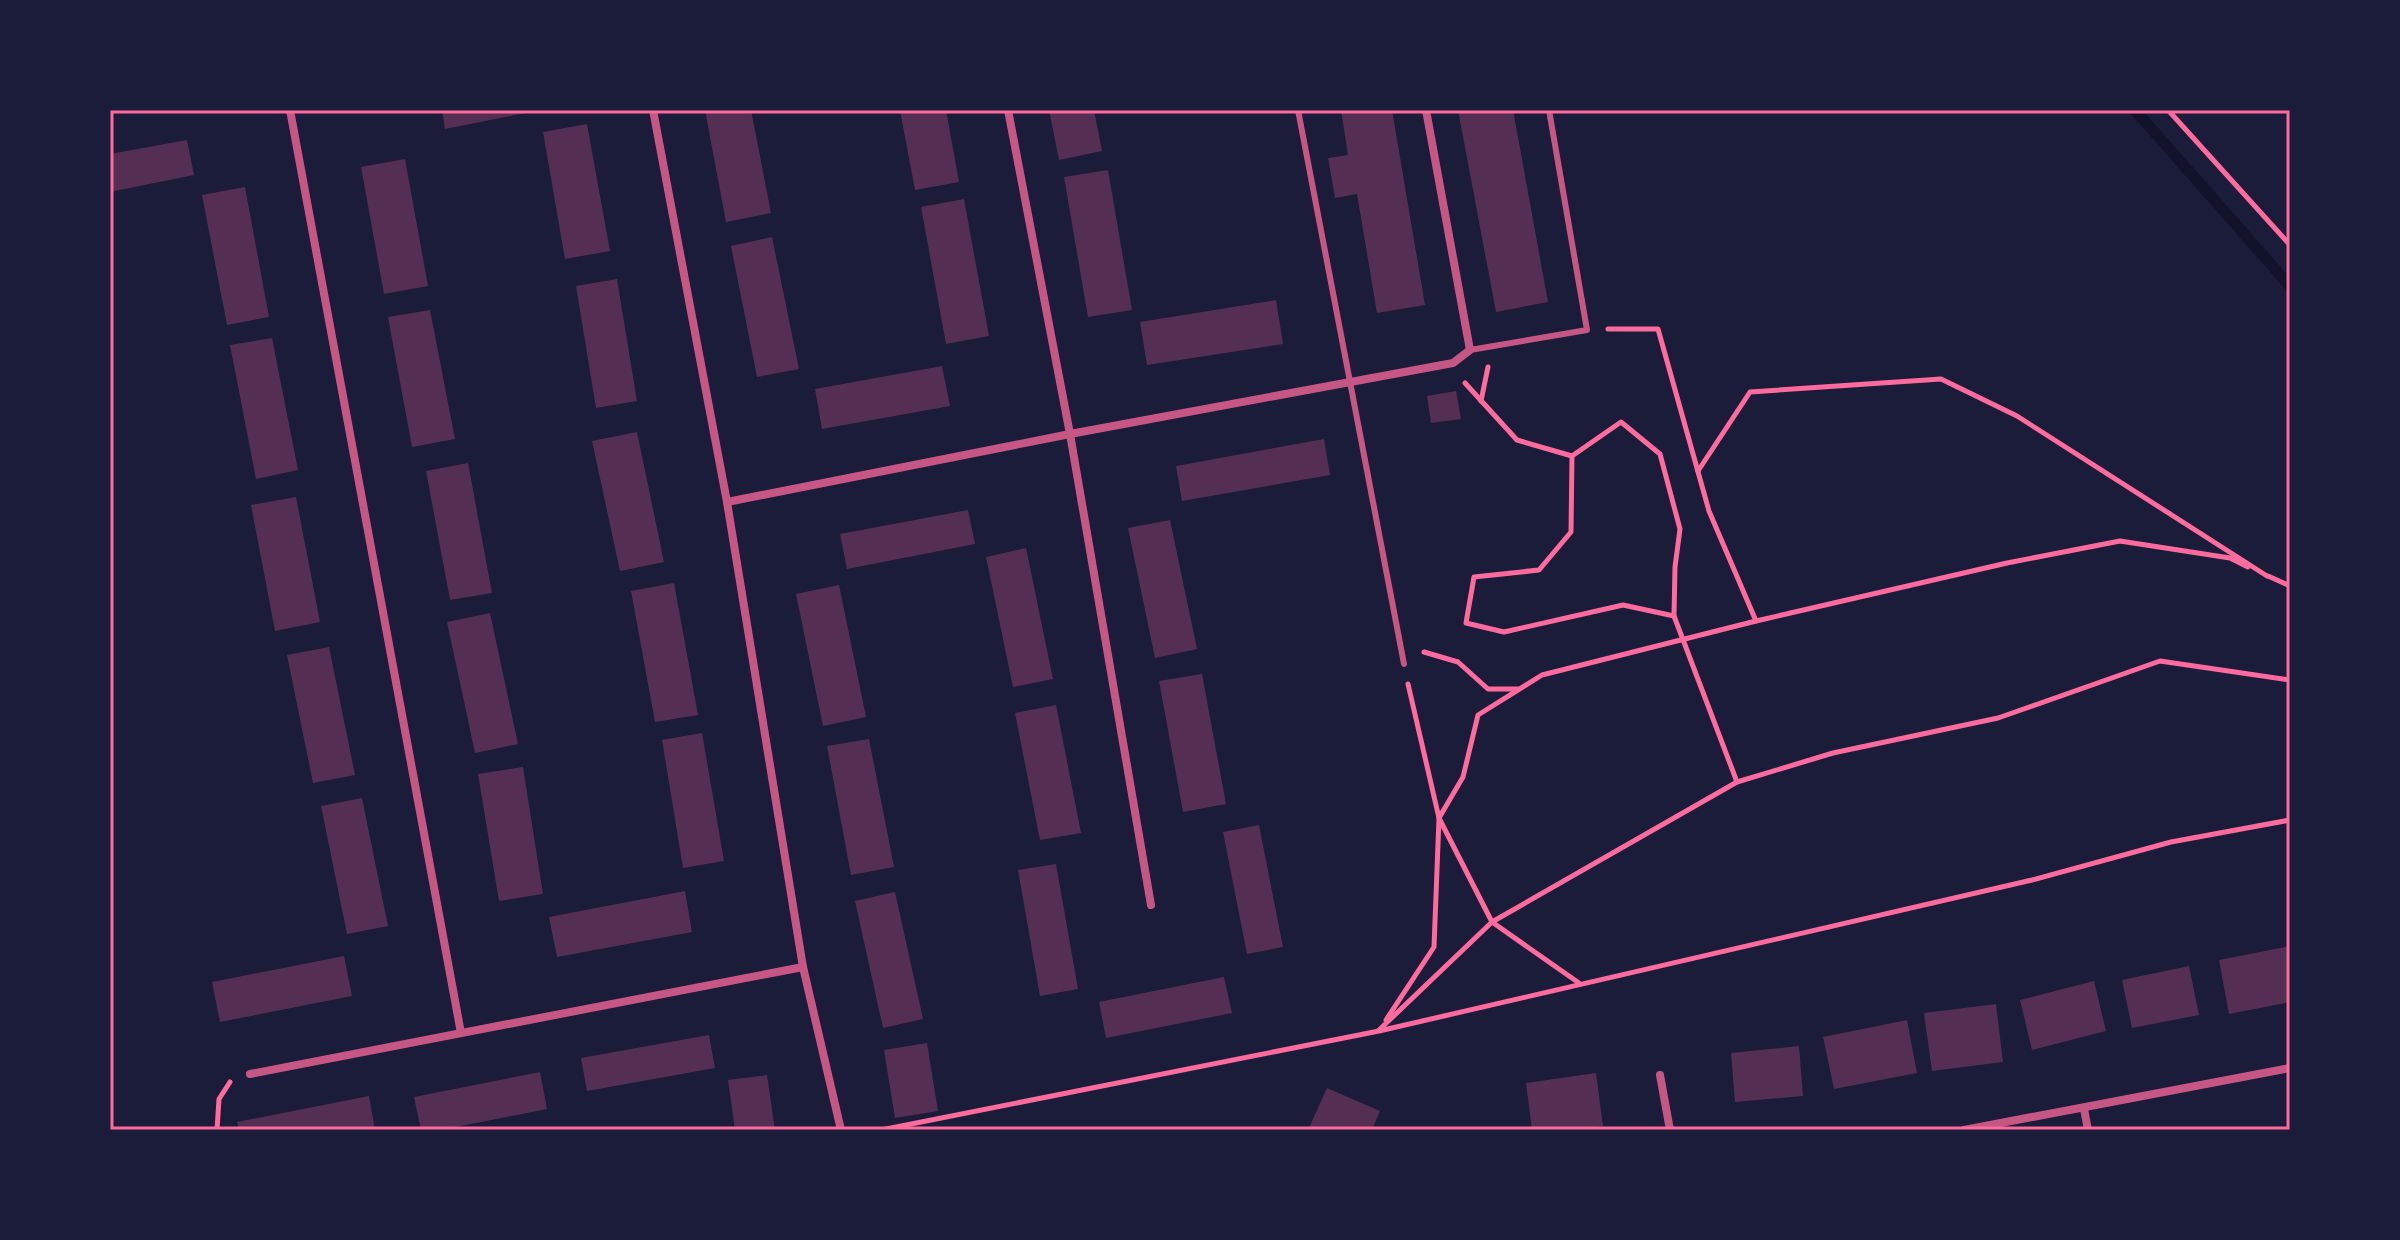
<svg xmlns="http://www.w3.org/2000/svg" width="2400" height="1240" viewBox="0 0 2400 1240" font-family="'Work Sans',sans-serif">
  <rect width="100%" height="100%" fill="#1b1b3a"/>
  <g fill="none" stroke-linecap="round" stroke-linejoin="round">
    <!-- stream -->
    <path stroke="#12122b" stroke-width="11" d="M2135,110L2290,286"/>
  </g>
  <!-- building -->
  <g fill="#542f53">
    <path d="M442,110H535V111L445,129Z"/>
    <path d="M705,110H751L771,213L726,222Z"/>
    <path d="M900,110H946L959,182L915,190Z"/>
    <path d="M1049,110H1094L1102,151L1059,160Z"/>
    <path d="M1341,110H1392L1425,305L1377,313L1357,194L1335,198L1328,158L1348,155Z"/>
    <path d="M1458,110H1513L1548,302L1496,312Z"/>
    <path d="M587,124L610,251L565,259L543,132Z"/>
    <path d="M187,140L194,175L110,192V154Z"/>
    <path d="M405,159L428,286L384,294L361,167Z"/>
    <path d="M1108,170L1132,310L1088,317L1064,177Z"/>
    <path d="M245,187L269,317L227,325L202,195Z"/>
    <path d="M964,199L989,336L946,344L921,207Z"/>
    <path d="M772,237L799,369L757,377L731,246Z"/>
    <path d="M617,279L637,401L596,408L576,286Z"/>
    <path d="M1276,300L1283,344L1147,365L1140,322Z"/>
    <path d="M430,310L455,439L412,447L388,317Z"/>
    <path d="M272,338L298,470L256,479L230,345Z"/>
    <path d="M942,366L950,406L822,429L815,389Z"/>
    <path d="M1456,391L1461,419L1431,423L1427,396Z"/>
    <path d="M637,432L664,562L620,571L592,441Z"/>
    <path d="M1324,439L1330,475L1182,501L1176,466Z"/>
    <path d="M468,463L492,593L450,600L426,471Z"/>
    <path d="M296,497L320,622L275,631L251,505Z"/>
    <path d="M968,510L975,544L847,569L840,534Z"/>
    <path d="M1170,520L1197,649L1155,658L1128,528Z"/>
    <path d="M1026,548L1053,679L1013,687L986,557Z"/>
    <path d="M674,583L698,715L655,722L631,591Z"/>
    <path d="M839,585L866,717L823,726L796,594Z"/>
    <path d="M490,613L518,744L475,753L447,622Z"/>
    <path d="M329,647L355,775L313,783L287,655Z"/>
    <path d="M1202,674L1226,804L1183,812L1159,681Z"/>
    <path d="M1056,705L1081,833L1040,840L1015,713Z"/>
    <path d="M702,733L724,861L683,868L662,740Z"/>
    <path d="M869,739L894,867L851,875L827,746Z"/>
    <path d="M523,767L543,894L499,901L478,774Z"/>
    <path d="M362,798L388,926L347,934L321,806Z"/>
    <path d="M1259,825L1283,947L1247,954L1223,832Z"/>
    <path d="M1056,864L1078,989L1040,996L1018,870Z"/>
    <path d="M685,891L692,932L557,957L549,917Z"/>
    <path d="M895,892L923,1019L883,1028L855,901Z"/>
    <path d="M2290,946V1002L2229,1014L2219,960Z"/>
    <path d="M344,956L352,996L220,1022L212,982Z"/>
    <path d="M2189,966L2199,1015L2132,1028L2122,980Z"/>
    <path d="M1224,977L1232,1013L1106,1038L1099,1002Z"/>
    <path d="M2094,981L2106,1031L2032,1050L2020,1000Z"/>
    <path d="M1996,1004L2003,1062L1932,1071L1924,1013Z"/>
    <path d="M1907,1020L1917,1073L1834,1089L1823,1037Z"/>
    <path d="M709,1035L715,1068L587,1091L581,1058Z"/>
    <path d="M927,1043L938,1111L895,1118L884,1050Z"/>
    <path d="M1799,1046L1803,1096L1735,1102L1731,1053Z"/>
    <path d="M540,1072L547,1109L440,1130H421L414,1097Z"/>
    <path d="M1596,1073L1603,1126L1573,1130H1532L1526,1083Z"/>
    <path d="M767,1075L775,1130H735L728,1080Z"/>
    <path d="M1327,1088L1380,1111L1372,1130H1308Z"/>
    <path d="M369,1096L375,1130H239L237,1122Z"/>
  </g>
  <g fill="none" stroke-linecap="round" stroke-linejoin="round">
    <!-- path -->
    <g stroke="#ff6b9d" stroke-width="5">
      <path d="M2168,110L2290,245"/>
      <path d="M1465,383L1517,440L1572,456L1621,422L1660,454L1680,529L1675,567L1674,616L1737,782"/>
      <path d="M1481,401L1488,367"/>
      <path d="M1572,456L1571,532L1539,570L1474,577L1466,623L1504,632L1623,605L1674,616"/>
      <path d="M1698,471L1750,392L1941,379L2017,416L2267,576"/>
      <path d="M2268,576L2290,586"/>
      <path d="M1756,621L2007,563L2120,541L2230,558L2248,567"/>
      <path d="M1424,652L1458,662L1488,689H1518"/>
      <path d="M1579,983L1492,922L1439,818L1463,777L1478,715L1542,675L1756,621L1709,511L1658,329H1608"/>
      <path d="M1386,1020L1434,947L1439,818L1408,684"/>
      <path d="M1379,1030L1492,922L1737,782L1833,753L1998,718L2160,661L2290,680"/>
      <path d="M217,1130L219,1099L230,1082"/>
      <path d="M881,1130L1379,1031L2032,880L2171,842L2290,820"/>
    </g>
    <!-- service -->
    <g stroke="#c65784" stroke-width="6">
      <path d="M1298,110L1404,664"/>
      <path d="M1470,350L1587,330L1549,110"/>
    </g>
    <!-- minor -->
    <g stroke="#c65784" stroke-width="8">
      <path d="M290,110L461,1033"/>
      <path d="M653,110L727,502L803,967L841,1130"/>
      <path d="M1008,110L1070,434L1151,905"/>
      <path d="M727,502L1070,434L1453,363L1470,350L1426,110"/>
      <path d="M250,1074L803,967"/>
      <path d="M1660,1075L1670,1130"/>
      <path d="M2084,1109L2088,1130"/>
      <path d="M1964,1130L2290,1068"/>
    </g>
  </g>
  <!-- border -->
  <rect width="2400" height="1240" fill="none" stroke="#1b1b3a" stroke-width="224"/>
  <rect x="112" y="112" width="2176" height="1016" fill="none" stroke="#ff6b9d" stroke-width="3"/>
</svg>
